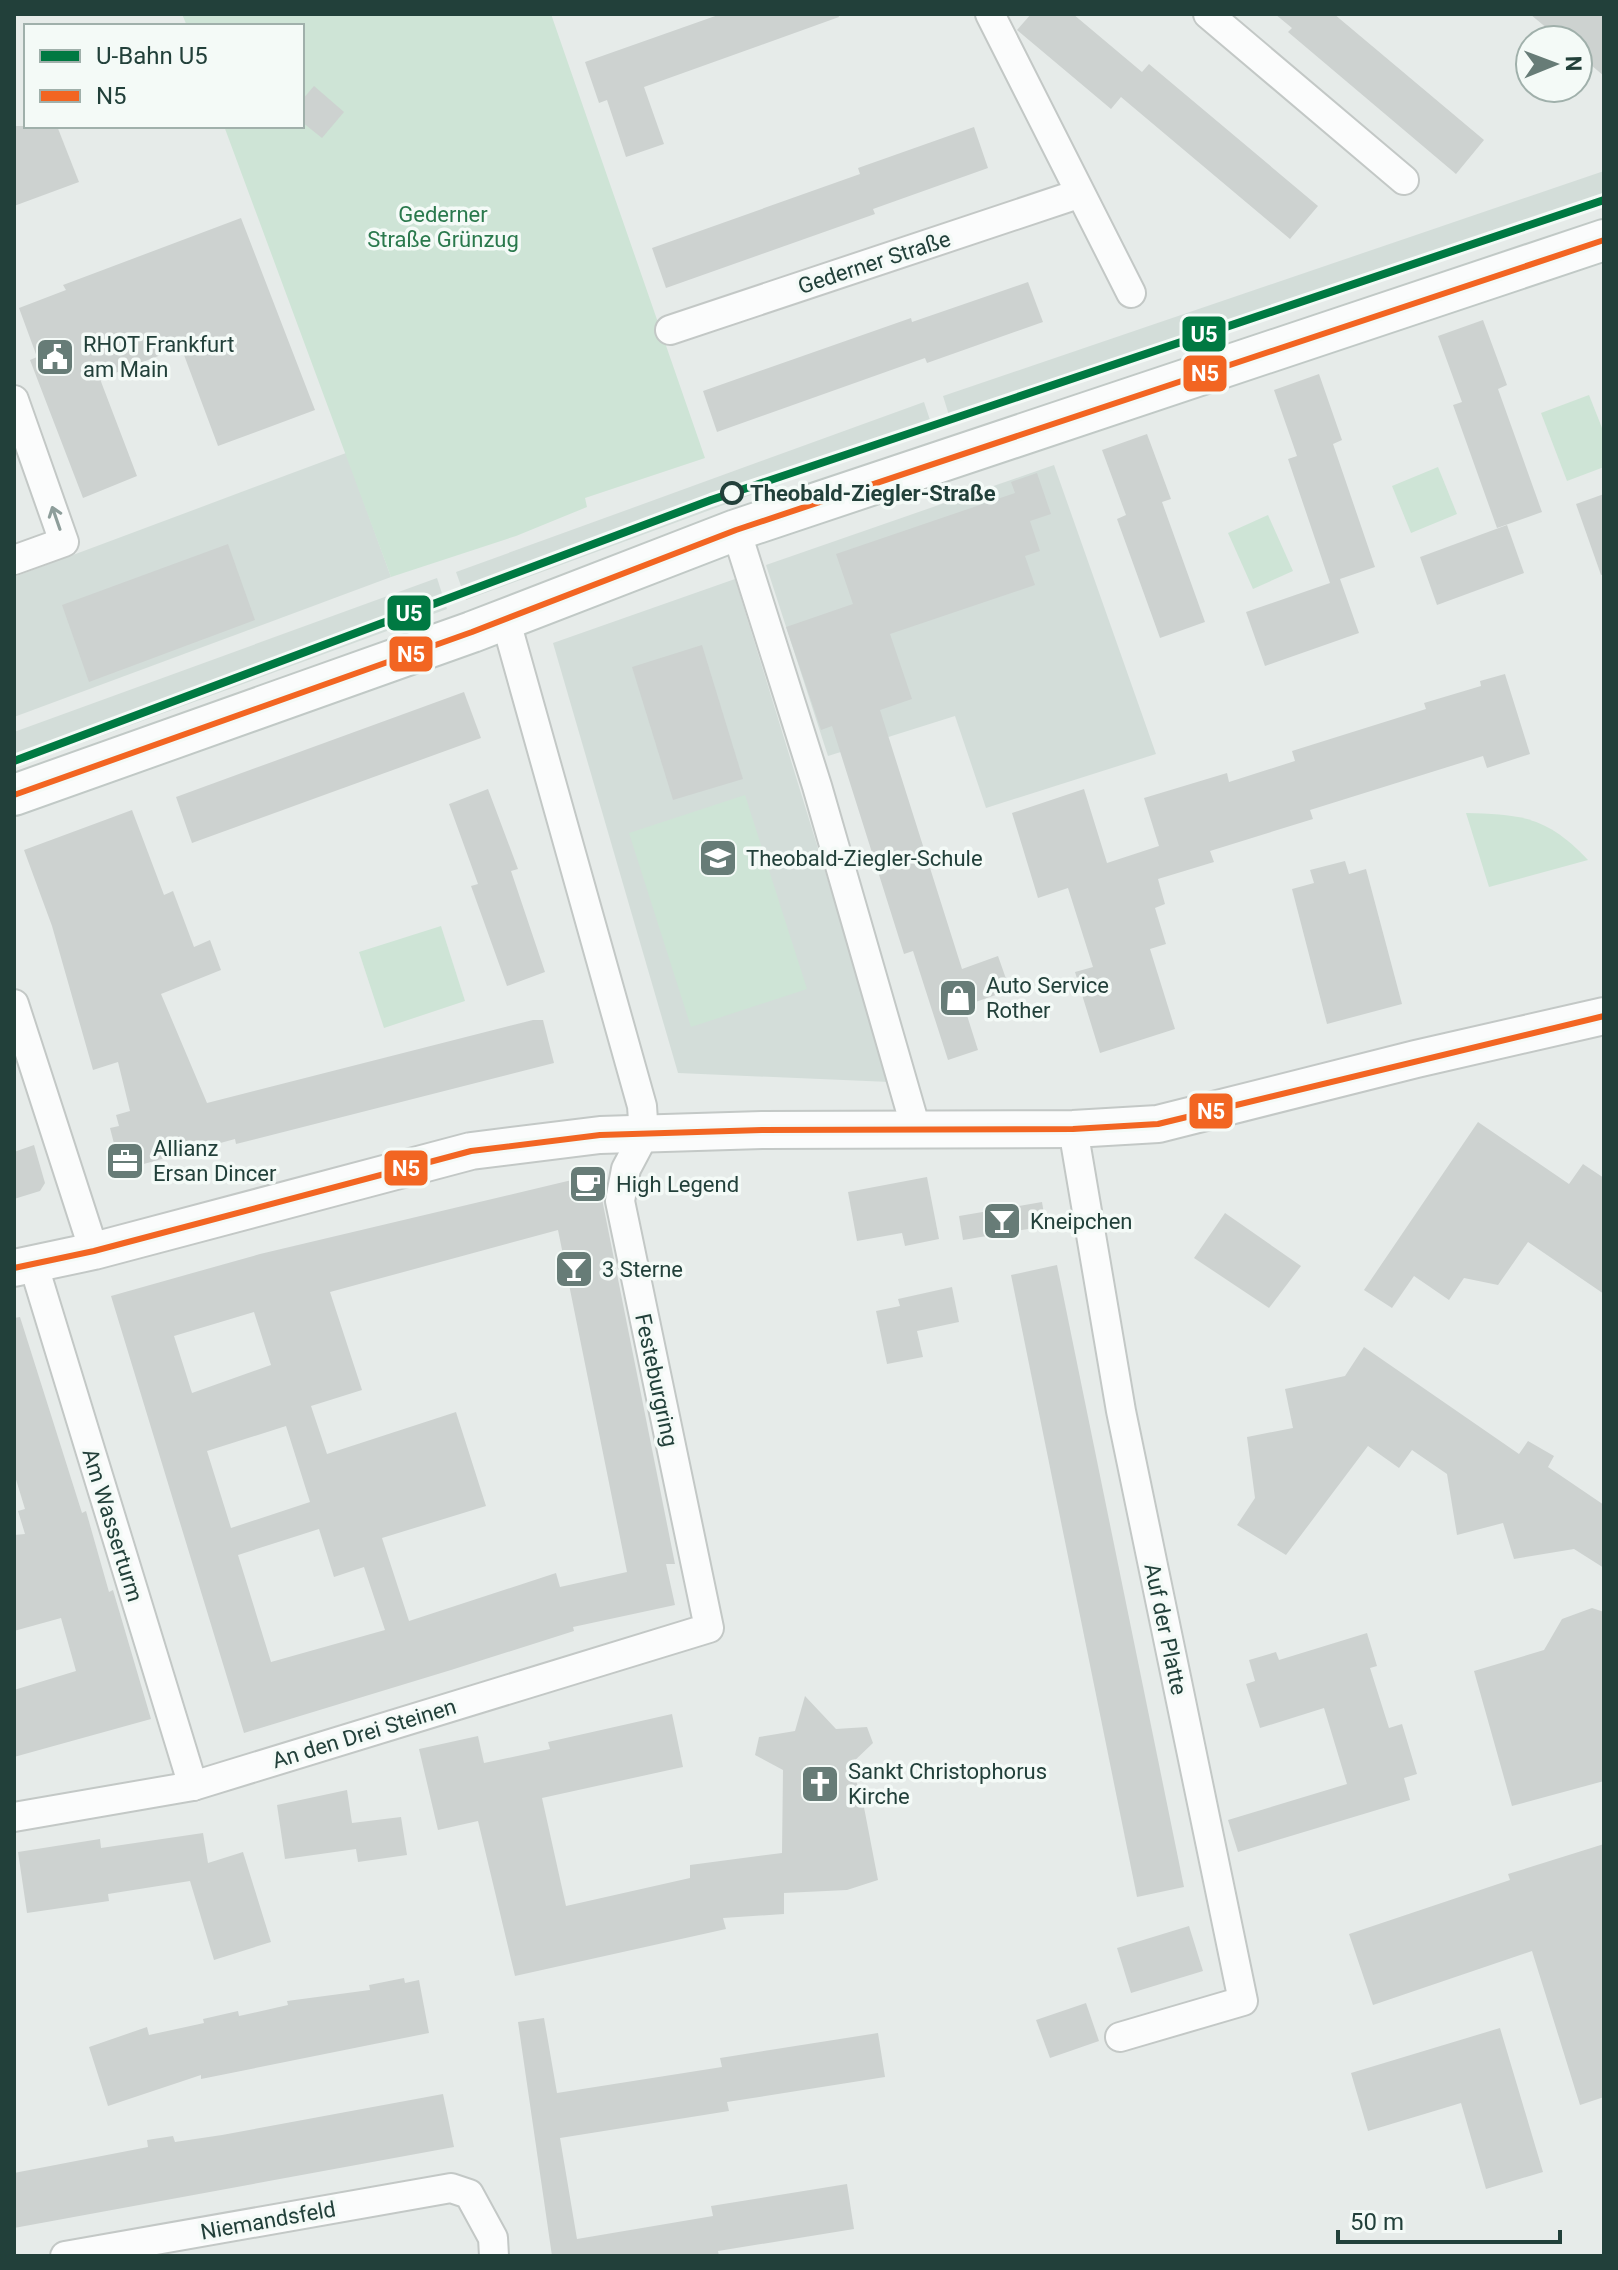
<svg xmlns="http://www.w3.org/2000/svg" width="1618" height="2270" viewBox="0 0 1618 2270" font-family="Roboto,sans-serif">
  <rect width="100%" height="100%" fill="#e6ebe9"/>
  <!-- built -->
  <g fill="#d3ddd9">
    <path d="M1604,171V206L952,425L943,396Z"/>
    <path d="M924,402L934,432L851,458L466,600L456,572Z"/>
    <path d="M346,453L391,577L14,717V577Z"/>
    <path d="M1054,465L1156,754L986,808L955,716L828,756L766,565Z"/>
    <path d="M437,578L447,609L14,768V732Z"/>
    <path d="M735,579L890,1082L678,1073L553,643Z"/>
  </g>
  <!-- park -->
  <g fill="#cee4d6">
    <path d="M182,14H551L705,458L585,498L587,507L516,536L391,577L224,126H302V26H187Z"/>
    <path d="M1589,395L1604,433V467L1567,481L1541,413Z"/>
    <path d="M1438,467L1457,514L1411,533L1392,486Z"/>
    <path d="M1268,515L1293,571L1253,589L1228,533Z"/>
    <path d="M745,795L807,989L691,1027L629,833Z"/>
    <path d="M1466,813C1523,814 1548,818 1588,860L1489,887Z"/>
    <path d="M441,926L465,1001L384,1028L359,952Z"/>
  </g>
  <!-- building -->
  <g fill="#cdd2d0" fill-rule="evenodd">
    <path d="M721,14H838L839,17L644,87L664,144L626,157L607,100L599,103L585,62Z"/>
    <path d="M1031,14H1073L1142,72L1149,64L1318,206L1290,239L1121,97L1111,109L1017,30Z"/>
    <path d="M1275,14H1334L1484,140L1456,174L1288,32L1292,28Z"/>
    <path d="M1530,14H1604V76L1578,54V40H1561Z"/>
    <path d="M314,86L344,112L322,138L302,122V100Z"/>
    <path d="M14,126H57L79,182L14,206Z"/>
    <path d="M974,127L988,168L873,209L875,214L666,288L652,248L860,174L858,168Z"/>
    <path d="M241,218L315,410L218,446L181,347L100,379L137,476L83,498L30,360L37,357L19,308L66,290L63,285Z"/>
    <path d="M1028,282L1043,322L927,363L925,358L717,432L703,391L911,318L912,322Z"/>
    <path d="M1483,320L1507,385L1498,389L1542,512L1497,528L1453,405L1462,402L1438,336Z"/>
    <path d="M1319,374L1342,440L1333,444L1375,567L1340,579L1359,633L1265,666L1246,612L1330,583L1288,459L1297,456L1274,390Z"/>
    <path d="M1147,434L1171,499L1162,502L1205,622L1160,638L1117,519L1126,515L1102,450Z"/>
    <path d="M1037,473L1051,514L1030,521L1040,551L1025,556L1035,585L890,634L912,699L880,710L962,969L998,956L1010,990L964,1006L978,1050L948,1060L913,951L904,954L832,726L821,730L786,627L853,604L836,554L1015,493L1011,482Z"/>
    <path d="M1604,494V574L1601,575L1576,504Z"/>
    <path d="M1507,525L1524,573L1437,605L1420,557Z"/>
    <path d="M228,544L255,620L89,682L62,605Z"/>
    <path d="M702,645L743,779L673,800L632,667Z"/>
    <path d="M1505,674L1530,754L1487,768L1483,756L1310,810L1313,819L1210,851L1214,862L1158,879L1165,904L1155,908L1166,944L1150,949L1175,1029L1100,1053L1075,972L1093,967L1068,888L1038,898L1012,813L1084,789L1107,863L1159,846L1144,798L1227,773L1229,782L1295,761L1292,751L1426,709L1424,703L1481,686L1480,681Z"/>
    <path d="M464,692L481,738L192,843L176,797Z"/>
    <path d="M488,789L518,869L511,871L545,972L507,986L471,886L478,884L449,804Z"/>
    <path d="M132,810L164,895L173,891L194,947L210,940L221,970L161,994L207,1103L533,1020H543L554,1063L236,1144L235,1139L129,1168L119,1163L110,1128L119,1126L116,1115L130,1111L118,1062L93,1070L52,926L24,850Z"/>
    <path d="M1345,861L1349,874L1366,869L1402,1004L1327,1024L1292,889L1314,883L1310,870Z"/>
    <path d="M1478,1122L1569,1184L1583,1164L1604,1178V1294L1528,1242L1498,1285L1464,1278L1449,1300L1414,1276L1392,1308L1364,1290Z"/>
    <path d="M34,1145L45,1183L40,1191L14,1199V1152Z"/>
    <path d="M597,1174L675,1564H666L675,1605L573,1627L574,1631L451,1670L244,1733L111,1296L260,1254ZM558,1230L627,1572L560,1587L556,1573L409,1621L382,1538L486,1506L456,1412L327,1454L311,1406L362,1390L330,1292ZM254,1312L271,1365L192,1393L174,1336ZM286,1426L310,1502L231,1528L207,1451ZM319,1529L334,1577L364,1567L385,1630L271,1662L238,1555Z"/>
    <path d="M927,1177L939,1239L905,1246L902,1233L857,1241L848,1192Z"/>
    <path d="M1042,1202L1046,1226L963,1240L959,1216Z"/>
    <path d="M1225,1213L1301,1266L1269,1308L1194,1258Z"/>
    <path d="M1057,1265L1184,1887L1137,1897L1011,1275Z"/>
    <path d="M952,1287L959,1322L917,1331L923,1357L887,1364L876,1311L900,1306L898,1299Z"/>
    <path d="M20,1317L82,1513L86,1511L109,1592L113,1590L151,1719L14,1757V1690L76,1671L61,1618L14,1631V1535L25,1534L18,1511L25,1509L14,1473V1318Z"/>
    <path d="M1364,1347L1519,1454L1528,1441L1554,1456L1548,1467L1604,1505V1568L1574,1549L1514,1559L1503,1523L1457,1535L1447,1474L1412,1450L1399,1468L1368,1446L1286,1555L1237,1525L1255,1498L1247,1437L1293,1428L1285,1389L1345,1376Z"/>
    <path d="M1592,1608L1604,1612V1781L1512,1806L1474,1671L1544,1650L1562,1619Z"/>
    <path d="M1367,1633L1377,1666L1370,1668L1389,1728L1402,1724L1417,1774L1404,1778L1410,1800L1238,1852L1228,1820L1347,1784L1324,1708L1260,1728L1246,1684L1255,1681L1249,1660L1276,1652L1279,1660Z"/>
    <path d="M805,1696L836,1729L867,1727L873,1743L850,1765L862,1797L878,1880L847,1890L784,1893V1914L723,1918L726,1929L515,1976L478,1821L438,1830L419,1749L478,1736L484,1763L550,1749L548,1742L672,1714L683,1767L542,1798L566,1906L690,1878V1865L782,1853L783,1770L755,1755L759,1737L795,1731Z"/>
    <path d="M347,1790L352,1823L401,1817L407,1855L358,1862L356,1849L285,1859L277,1805Z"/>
    <path d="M203,1833L208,1863L243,1852L271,1942L214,1960L190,1881L108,1894L109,1901L27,1913L18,1852L100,1839L101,1848Z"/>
    <path d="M1604,1844V2097L1580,2105L1532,1951L1373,2005L1349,1934L1510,1880L1508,1874Z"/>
    <path d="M1189,1926L1203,1971L1131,1993L1117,1948Z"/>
    <path d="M404,1978L405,1983L419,1980L429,2033L201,2079V2075L108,2106L89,2047L147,2027L149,2035L204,2023L203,2019L238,2011L239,2016L288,2005L287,2001L370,1990L369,1985Z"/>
    <path d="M1086,2003L1099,2041L1050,2058L1036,2020Z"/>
    <path d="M544,2018L557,2093L722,2067L720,2058L878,2033L885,2077L727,2102L729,2111L560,2138L577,2239L713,2216L711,2206L847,2184L854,2229L718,2251L719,2256H552L518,2022Z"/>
    <path d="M1500,2028L1543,2172L1486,2189L1461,2103L1368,2131L1351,2073Z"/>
    <path d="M443,2094L454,2147L14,2228V2173L148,2147L147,2140L173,2136L175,2142L222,2135Z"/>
  </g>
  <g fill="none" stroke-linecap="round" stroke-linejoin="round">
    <defs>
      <g id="minor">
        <path d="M990,14L1131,293"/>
        <path d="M1208,14L1404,180"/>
        <path d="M670,330L1078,194"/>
        <path d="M14,400L64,542L14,560"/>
        <path d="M736,530L817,786L916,1129"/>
        <path d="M14,1004L94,1251"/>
        <path d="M1073,1129L1121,1411L1243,2001L1120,2037"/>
        <path d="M33,1263L193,1786"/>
        <path d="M14,1817L193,1786L709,1628L620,1201L626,1169L644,1135L642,1106L505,618"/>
        <path d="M65,2256L451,2188L469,2194L493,2238L494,2256"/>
      </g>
      <path id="tertiary" d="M14,1268L94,1251L471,1151L600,1135L762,1130L1073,1129L1158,1124L1416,1059L1604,1016"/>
      <path id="secondary" d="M14,795L472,632L736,530L1604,240"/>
    </defs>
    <!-- minor casing -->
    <use href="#minor" stroke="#c3c8c6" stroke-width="32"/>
    <!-- tertiary casing -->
    <use href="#tertiary" stroke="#c3c8c6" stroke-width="40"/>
    <!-- secondary casing -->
    <use href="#secondary" stroke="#c1c9c6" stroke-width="44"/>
    <!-- minor -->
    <use href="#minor" stroke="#fbfcfc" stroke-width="28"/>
    <!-- tertiary -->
    <use href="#tertiary" stroke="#fbfcfc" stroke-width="36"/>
    <!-- secondary -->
    <use href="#secondary" stroke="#fbfcfc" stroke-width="40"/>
    <defs>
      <g id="bus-1">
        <path d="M14,795L472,632L736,530L1604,240"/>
        <path d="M14,1268L94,1251L471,1151L600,1135L762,1130L1073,1129L1158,1124L1604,1016"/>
      </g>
    </defs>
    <!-- bus-1 casing -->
    <use href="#bus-1" stroke="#f4faf7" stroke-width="12"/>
    <!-- bus-1 -->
    <use href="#bus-1" stroke="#f26522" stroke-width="6"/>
    <defs>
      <path id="metro-1" d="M14,761L711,500L1604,200"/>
    </defs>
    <!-- metro-1 casing -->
    <use href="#metro-1" stroke="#f4faf7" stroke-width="14"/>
    <!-- metro-1 -->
    <use href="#metro-1" stroke="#007942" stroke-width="8"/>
  </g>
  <!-- one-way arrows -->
  <defs><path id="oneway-shaft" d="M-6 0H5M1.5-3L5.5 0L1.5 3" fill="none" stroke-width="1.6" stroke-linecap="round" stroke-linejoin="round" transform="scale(2)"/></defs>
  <use stroke="#8e9e9b" href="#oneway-shaft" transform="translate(56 518) rotate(-109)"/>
  <!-- icons -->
  <defs>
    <symbol id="civic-square" viewBox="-11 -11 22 22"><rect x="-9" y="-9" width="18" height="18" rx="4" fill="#677c77" stroke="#f4faf7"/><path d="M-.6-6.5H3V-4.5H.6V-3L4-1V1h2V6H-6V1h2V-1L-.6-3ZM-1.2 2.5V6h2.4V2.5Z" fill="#fff"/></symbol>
    <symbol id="school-square" viewBox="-11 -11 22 22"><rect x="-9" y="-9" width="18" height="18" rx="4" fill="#677c77" stroke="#f4faf7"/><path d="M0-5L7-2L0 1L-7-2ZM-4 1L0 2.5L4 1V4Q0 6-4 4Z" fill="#fff"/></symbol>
    <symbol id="shop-square" viewBox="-11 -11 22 22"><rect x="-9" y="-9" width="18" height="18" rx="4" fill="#677c77" stroke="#f4faf7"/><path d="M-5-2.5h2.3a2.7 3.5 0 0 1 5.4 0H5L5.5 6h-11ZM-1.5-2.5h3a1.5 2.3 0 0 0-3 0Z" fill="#fff"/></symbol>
    <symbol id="office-square" viewBox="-11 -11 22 22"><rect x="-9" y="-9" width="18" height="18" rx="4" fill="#677c77" stroke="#f4faf7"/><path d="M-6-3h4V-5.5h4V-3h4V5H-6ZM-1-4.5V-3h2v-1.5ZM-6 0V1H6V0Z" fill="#fff"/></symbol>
    <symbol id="cafe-square" viewBox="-11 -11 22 22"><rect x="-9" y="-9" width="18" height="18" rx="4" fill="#677c77" stroke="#f4faf7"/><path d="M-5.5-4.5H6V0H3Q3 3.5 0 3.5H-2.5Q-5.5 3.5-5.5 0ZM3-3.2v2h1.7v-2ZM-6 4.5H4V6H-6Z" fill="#fff"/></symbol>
    <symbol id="bar-square" viewBox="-11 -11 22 22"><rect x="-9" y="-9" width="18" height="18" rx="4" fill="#677c77" stroke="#f4faf7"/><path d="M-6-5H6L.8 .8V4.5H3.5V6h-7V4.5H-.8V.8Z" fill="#fff"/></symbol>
    <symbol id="church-square" viewBox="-11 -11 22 22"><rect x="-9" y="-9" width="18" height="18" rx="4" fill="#677c77" stroke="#f4faf7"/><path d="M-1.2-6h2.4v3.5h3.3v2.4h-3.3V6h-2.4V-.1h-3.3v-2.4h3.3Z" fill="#fff"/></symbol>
  </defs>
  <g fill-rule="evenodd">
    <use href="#civic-square" x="33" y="335" width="44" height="44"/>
    <use href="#school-square" x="696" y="836" width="44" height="44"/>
    <use href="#shop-square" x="936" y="976" width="44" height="44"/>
    <use href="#office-square" x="103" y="1139" width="44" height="44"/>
    <use href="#cafe-square" x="566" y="1162" width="44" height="44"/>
    <use href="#bar-square" x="980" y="1199" width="44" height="44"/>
    <use href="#bar-square" x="552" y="1247" width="44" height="44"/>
    <use href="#church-square" x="798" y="1762" width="44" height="44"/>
  </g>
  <!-- markers -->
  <circle fill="#f4faf7" stroke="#22403a" stroke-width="4" cx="732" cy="493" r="10"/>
  <g text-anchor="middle" stroke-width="7" stroke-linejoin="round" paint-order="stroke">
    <!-- park labels -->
    <g font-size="22" fill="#2a794d" stroke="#f4faf7">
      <text x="443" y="222">Gederner<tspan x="443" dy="25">Straße Grünzug</tspan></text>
    </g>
    <!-- street labels -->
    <g font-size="22" fill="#22403a" stroke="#f4faf7">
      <text transform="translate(874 262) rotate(-18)" y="8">Gederner Straße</text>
      <text transform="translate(657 1380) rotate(78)" y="8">Festeburgring</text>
      <text transform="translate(113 1525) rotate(73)" y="8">Am Wasserturm</text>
      <text transform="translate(1166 1629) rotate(78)" y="8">Auf der Platte</text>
      <text transform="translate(364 1733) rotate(-17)" y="8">An den Drei Steinen</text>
      <text transform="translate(268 2220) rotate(-10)" y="8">Niemandsfeld</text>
    </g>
    <!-- poi labels -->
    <g font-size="22" fill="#22403a" stroke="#f4faf7" text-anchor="start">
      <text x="83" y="352">RHOT Frankfurt<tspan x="83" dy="25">am Main</tspan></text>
      <text x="746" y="866">Theobald-Ziegler-Schule</text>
      <text x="986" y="993">Auto Service<tspan x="986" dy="25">Rother</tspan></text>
      <text x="153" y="1156">Allianz<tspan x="153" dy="25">Ersan Dincer</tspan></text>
      <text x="616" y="1192">High Legend</text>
      <text x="1030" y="1229">Kneipchen</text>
      <text x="602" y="1277">3 Sterne</text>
      <text x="848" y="1779">Sankt Christophorus<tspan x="848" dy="25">Kirche</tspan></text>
    </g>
    <!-- stop labels -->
    <g font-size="22" font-weight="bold" fill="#22403a" stroke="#f4faf7" text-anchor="start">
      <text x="750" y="501">Theobald-Ziegler-Straße</text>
    </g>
  </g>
  <g stroke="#f4faf7" stroke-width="3">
    <rect x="1181" y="315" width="46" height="38" rx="8" fill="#007942"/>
    <rect x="1182" y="354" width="46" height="39" rx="8" fill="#f26522"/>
    <rect x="386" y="594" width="46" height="38" rx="8" fill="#007942"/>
    <rect x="388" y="635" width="46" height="38" rx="8" fill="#f26522"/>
    <rect x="1188" y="1092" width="46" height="38" rx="8" fill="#f26522"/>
    <rect x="383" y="1149" width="46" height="38" rx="8" fill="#f26522"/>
  </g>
  <g font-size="22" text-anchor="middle" font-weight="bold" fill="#fff">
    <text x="1204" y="342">U5</text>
    <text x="1205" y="381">N5</text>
    <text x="409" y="621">U5</text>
    <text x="411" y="662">N5</text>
    <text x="1211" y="1119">N5</text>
    <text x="406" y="1176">N5</text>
  </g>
  <!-- border -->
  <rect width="1618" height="2270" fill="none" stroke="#22403a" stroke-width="32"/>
  <!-- legend -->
  <rect x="24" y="24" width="280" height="104" fill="#f4faf7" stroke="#a0b0ab" stroke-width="2"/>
  <rect x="40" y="50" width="40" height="12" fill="#007942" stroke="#a0b0ab" stroke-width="2"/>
  <text x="96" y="64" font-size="24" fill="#22403a">U-Bahn U5</text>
  <rect x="40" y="90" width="40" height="12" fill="#f26522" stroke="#a0b0ab" stroke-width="2"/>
  <text x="96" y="104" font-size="24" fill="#22403a">N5</text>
  <!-- north arrow -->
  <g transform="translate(1554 64) rotate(89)"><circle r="38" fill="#f4faf7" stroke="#a0b0ab" stroke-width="2"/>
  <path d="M0-6L14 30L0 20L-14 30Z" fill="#677c77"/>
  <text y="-12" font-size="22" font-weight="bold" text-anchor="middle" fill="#22403a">N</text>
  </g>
  <!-- scale -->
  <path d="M1338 2230v12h222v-12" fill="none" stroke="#22403a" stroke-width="4"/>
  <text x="1350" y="2230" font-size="24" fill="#22403a" stroke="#f4faf7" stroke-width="6" paint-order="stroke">50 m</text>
</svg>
